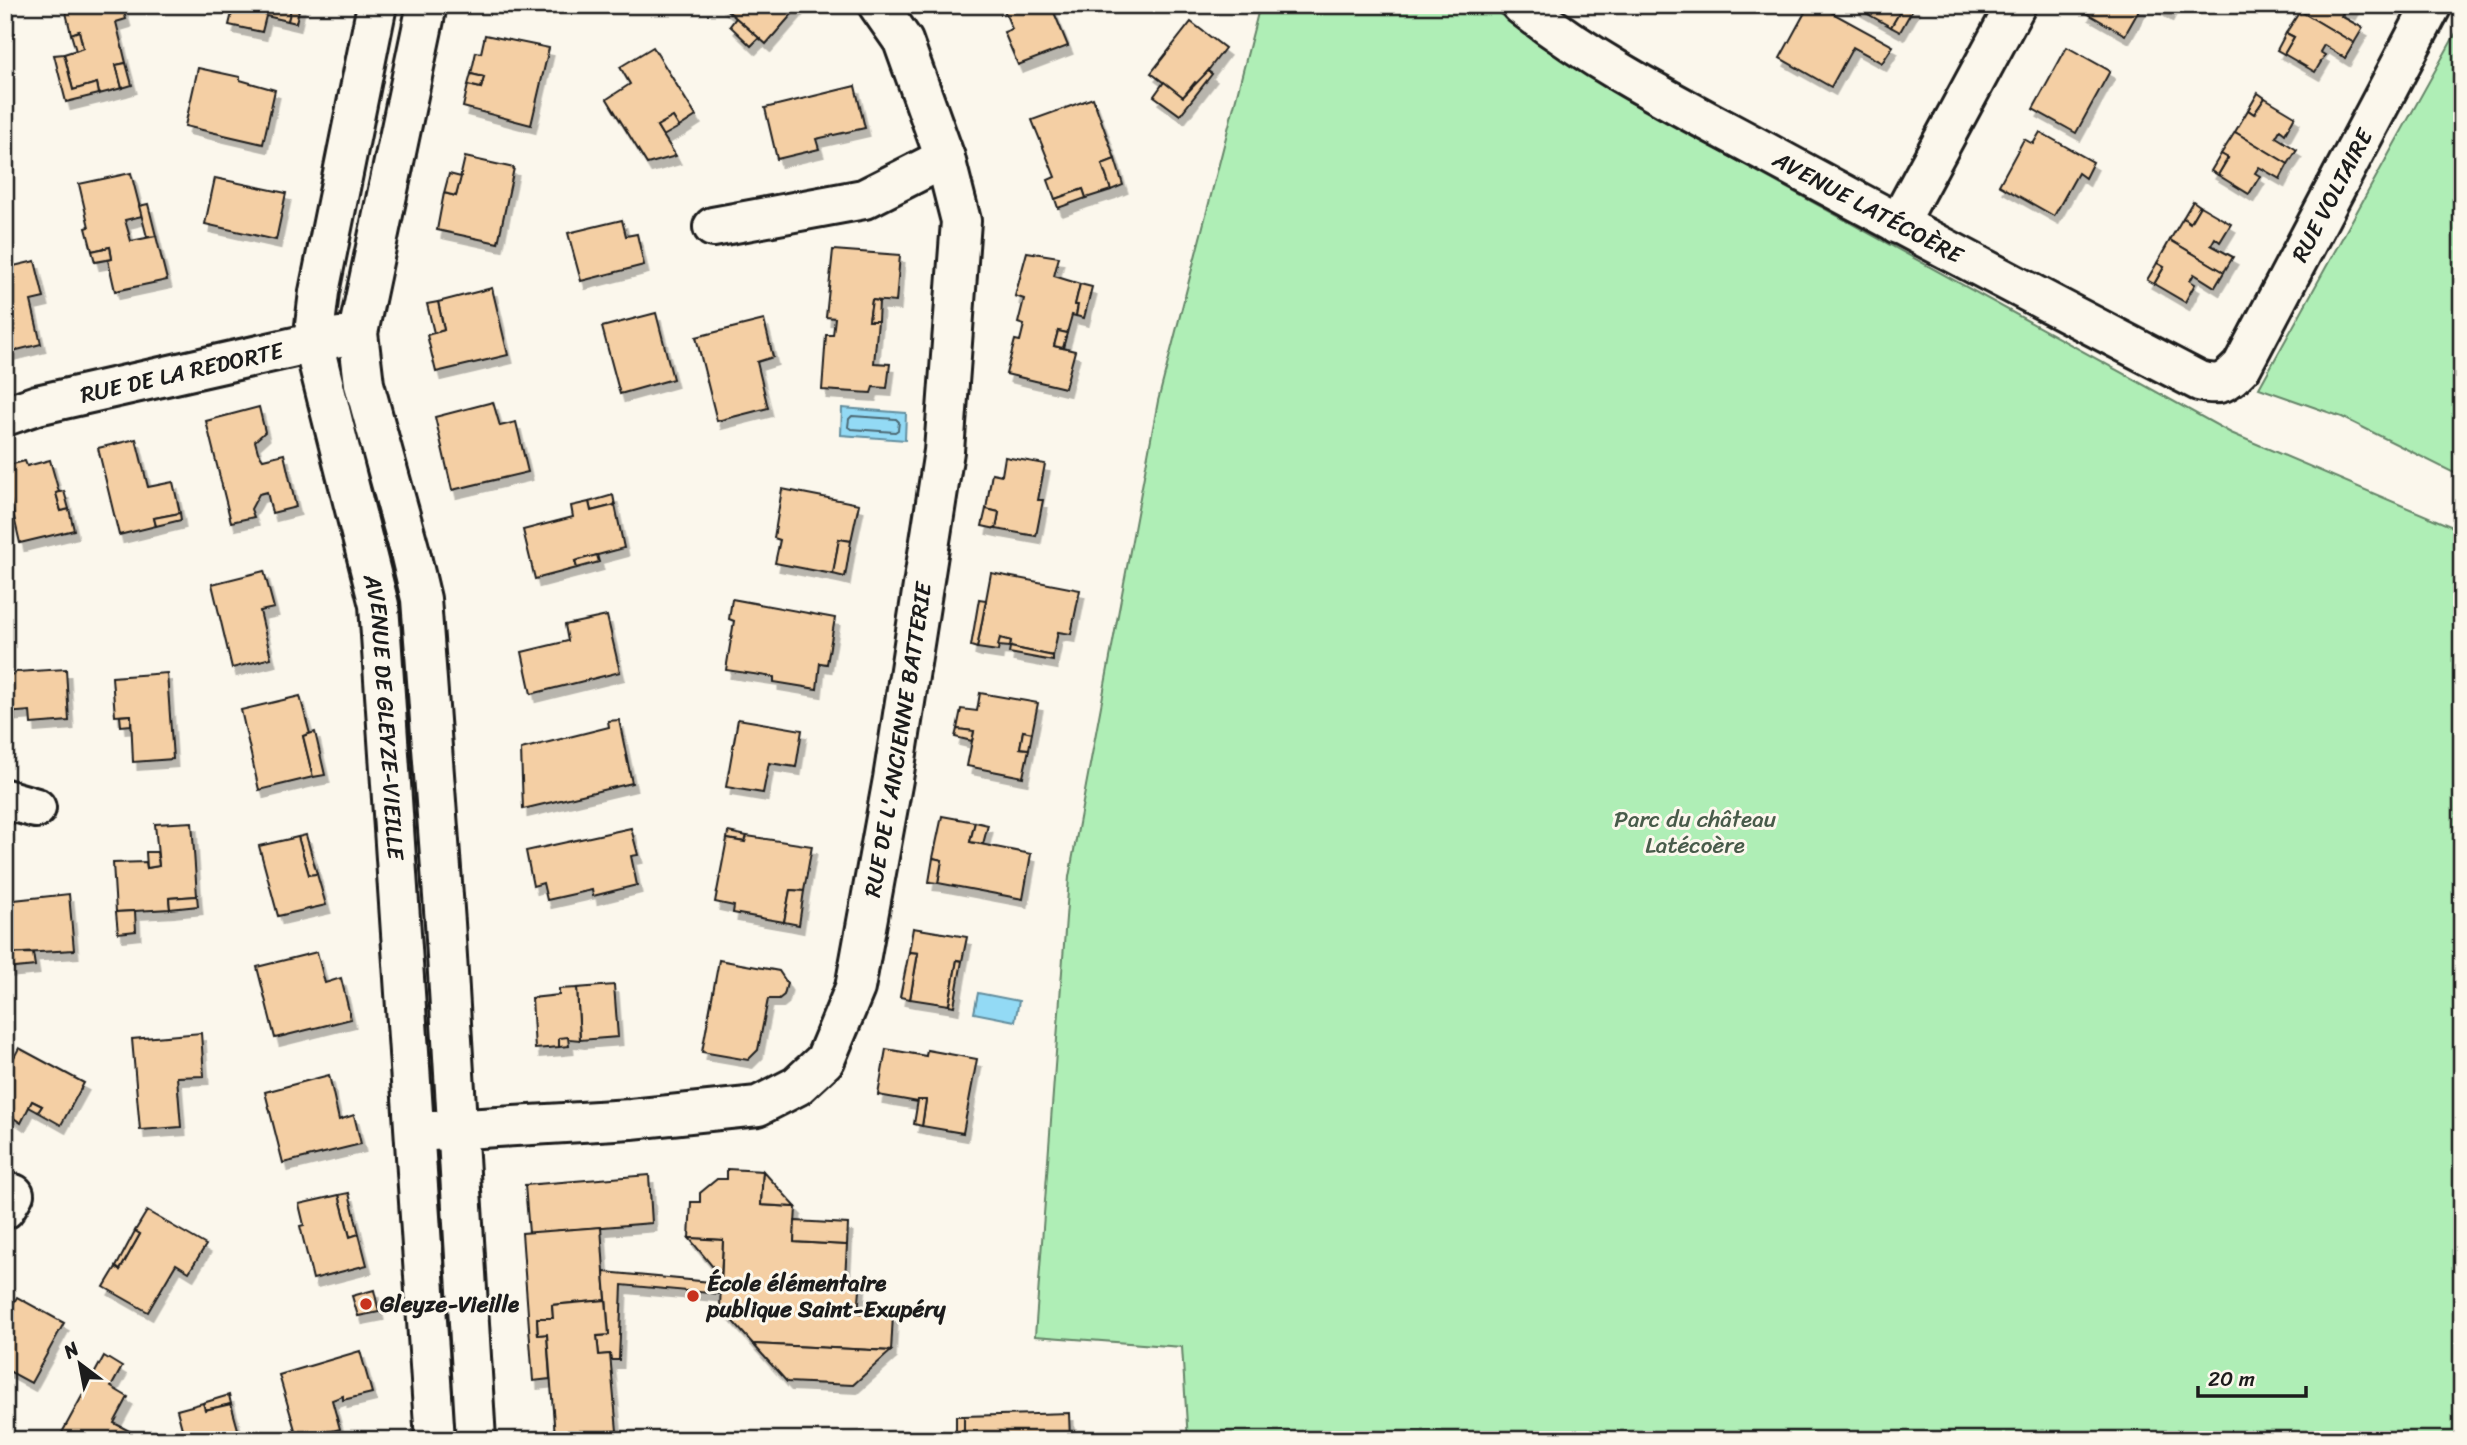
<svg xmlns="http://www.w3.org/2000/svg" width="2467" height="1445" viewBox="0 0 2467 1445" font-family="Sriracha,sans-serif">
  <defs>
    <filter id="shadow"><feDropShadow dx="4.5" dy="8" stdDeviation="0" flood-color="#0004"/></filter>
  </defs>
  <rect width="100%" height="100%" fill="#fbf7ec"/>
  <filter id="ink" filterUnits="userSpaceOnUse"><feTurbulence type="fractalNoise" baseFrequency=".0143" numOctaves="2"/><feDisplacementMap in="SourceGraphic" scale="14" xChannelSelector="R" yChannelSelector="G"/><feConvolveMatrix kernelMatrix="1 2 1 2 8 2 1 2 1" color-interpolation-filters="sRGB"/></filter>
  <g filter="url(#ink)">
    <!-- green -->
    <g fill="#afeeb6" stroke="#668569" stroke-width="2">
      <path d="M1260,5H1488L1527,35L1660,118L2231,433L2462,531V1440H1188L1182,1347L1035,1336L1069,877L1158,401Z"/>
      <path d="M2462,22V477L2342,417L2259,388Z"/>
    </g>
    <!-- water -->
    <g fill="#93daf5" stroke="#638e9e" stroke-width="2">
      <path d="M842,408L906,413L905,440L841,435Z"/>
      <path d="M978,993L1019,1001L1015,1021L974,1013Z"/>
    </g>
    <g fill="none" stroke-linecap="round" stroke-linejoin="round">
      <!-- shore -->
      <path stroke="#4c6873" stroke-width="2" d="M852,416L896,419L899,422L898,430L895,432L851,429L848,427L849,419Z"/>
    </g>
    <!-- building -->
    <g fill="#f4cfa4" stroke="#1c1c1c" stroke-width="2" filter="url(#shadow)">
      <path d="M75,5H122L126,19L116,22L126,63L116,65L122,88L99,94L97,83L73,90L64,54L83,48L79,31L71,34L65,8Z"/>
      <path d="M234,5H292L288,21L266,16L262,32L229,25Z"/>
      <path d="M292,5H300L296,23L288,21Z"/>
      <path d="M721,5H800L766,44Z"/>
      <path d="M1002,5H1051L1068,46L1018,65L1004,32L1012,29Z"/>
      <path d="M1809,5H1818L1893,46L1882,63L1853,47L1831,87L1780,58Z"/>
      <path d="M1859,5H1904L1891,27L1857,8Z"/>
      <path d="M1904,5H1915L1900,32L1891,27Z"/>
      <path d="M2088,5H2142L2125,35L2085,12Z"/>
      <path d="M2155,5H2172L2168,13Z"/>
      <path d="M2303,5H2355L2351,12L2345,9L2341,16L2363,28L2354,43L2300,11Z"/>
      <path d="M2300,11L2354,43L2345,58L2324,45L2320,52L2325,55L2315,72L2284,54L2294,37L2286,33Z"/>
      <path d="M736,18L759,38L751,46L730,26Z"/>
      <path d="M1191,22L1225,48L1198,84L1195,82L1183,97L1151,73Z"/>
      <path d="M79,31L83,48L76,51L71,34Z"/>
      <path d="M2286,33L2294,37L2284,54L2277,50Z"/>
      <path d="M485,35L549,48L531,125L463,107L468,85L481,88L484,77L471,74L476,52L481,53Z"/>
      <path d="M653,47L696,116L679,127L673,117L657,126L676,156L647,164L607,99L630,84L620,67Z"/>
      <path d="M2067,47L2110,71L2076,133L2033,109Z"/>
      <path d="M64,54L73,90L97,83L99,94L66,102L54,55Z"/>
      <path d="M126,63L132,85L122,88L116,65Z"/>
      <path d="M198,68L240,77V80L275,90L263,144L185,126Z"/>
      <path d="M1208,71L1212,74L1180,115L1154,96L1164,82L1183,97Z"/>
      <path d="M471,74L484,77L481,88L468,85Z"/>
      <path d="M855,86L865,128L816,139L819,149L777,159L765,108Z"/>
      <path d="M2258,93L2265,98L2254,114L2248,110Z"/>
      <path d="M1093,98L1115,159L1102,164L1111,190L1086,198L1083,189L1055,199L1048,180L1055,177L1032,120Z"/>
      <path d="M2265,98L2295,116L2285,134L2280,130L2276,137L2297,150L2288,164L2235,132L2248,110L2254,114Z"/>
      <path d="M673,117L679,127L663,136L657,126Z"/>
      <path d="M2040,132L2093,162L2085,178L2078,173L2054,216L1999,185L2024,139L2033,144Z"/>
      <path d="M2235,132L2288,164L2280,179L2259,167L2255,173L2260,176L2249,194L2218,175L2228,158L2221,154Z"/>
      <path d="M2221,154L2228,158L2218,175L2211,171Z"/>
      <path d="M465,157L514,168L498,243L437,230L444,193L456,196Z"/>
      <path d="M1115,159L1123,185L1111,190L1102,164Z"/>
      <path d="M131,173L142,216L125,220L131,241L156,236L167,280L115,291L108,260L112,259L110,247L92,251L86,228L89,227L79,184Z"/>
      <path d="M449,174L461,177L456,196L444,193Z"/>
      <path d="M215,178L286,193L276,240L205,224Z"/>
      <path d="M1083,189L1086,198L1058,208L1055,199Z"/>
      <path d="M2193,201L2200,206L2190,223L2183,218Z"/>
      <path d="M148,204L156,236L147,237L139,206Z"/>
      <path d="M2200,206L2231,224L2220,242L2215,238L2211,245L2233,257L2224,272L2170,240L2183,218L2190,223Z"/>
      <path d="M622,220L626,236L637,234L644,265L581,281L568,233Z"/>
      <path d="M2170,240L2224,272L2215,287L2194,274L2190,281L2195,284L2185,302L2154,284L2164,267L2157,263Z"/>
      <path d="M110,247L112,259L95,262L92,251Z"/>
      <path d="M833,250L900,255L896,302L872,300L869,321H878L874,363L890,364L887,388L873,387L871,393L822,390L826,335H833L835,318L826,317Z"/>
      <path d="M1027,252L1059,257L1054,276L1080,284L1075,305H1078L1076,316L1072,315L1067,333L1058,331L1054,346L1075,351L1065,388L1006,374L1015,340L1020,341L1024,325L1018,323L1024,299L1015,296Z"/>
      <path d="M35,261L44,298L31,301L41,344L5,353V268Z"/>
      <path d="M2157,263L2164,267L2154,284L2147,280Z"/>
      <path d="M1080,284L1092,287L1084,318L1076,316L1078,305H1075Z"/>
      <path d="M492,288L508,355L436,372L427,335L444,330L438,302Z"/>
      <path d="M872,300L879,301L878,321H869Z"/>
      <path d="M438,302L444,330L434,333L427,304Z"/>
      <path d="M656,313L673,379L620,394L602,327Z"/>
      <path d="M764,320L773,357L757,362L768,408L717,421L696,337Z"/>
      <path d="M1058,331L1067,333L1063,348L1054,346Z"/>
      <path d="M493,402L500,426L516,422L528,472L452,490L435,417Z"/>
      <path d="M259,407L265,432L255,441L258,452L263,459L284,454L296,507L272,513L267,492L259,494L251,509L254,517L231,522L206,421Z"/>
      <path d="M136,439L148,487L173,482L180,513L154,518L156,526L119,535L98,448Z"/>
      <path d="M1005,457L1045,464L1038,500H1043L1036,536L996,529L999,512L986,509L992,473L1002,475Z"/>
      <path d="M50,460L59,492L56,493L61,511L69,509L74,530L20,543L5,478V466L25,461L27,466Z"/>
      <path d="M782,489L859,504L851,541L839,539L833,574L775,563L780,540L774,538Z"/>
      <path d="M64,491L69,509L61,511L56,493Z"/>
      <path d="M613,495L615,505L591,511L589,502Z"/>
      <path d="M589,502L591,511L615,505L624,548L575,561L577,568L535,579L523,530L573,517L571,506Z"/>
      <path d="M986,509L999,512L996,529L982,526Z"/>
      <path d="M180,513L181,520L156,526L154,518Z"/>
      <path d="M839,539L851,541L845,577L833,574Z"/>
      <path d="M597,555L599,562L577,568L575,561Z"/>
      <path d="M264,571L274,608L260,611L271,658L232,668L212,584Z"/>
      <path d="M991,573L1080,590L1071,634L1058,632L1053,656L1010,647L1011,641L1000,638L998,651L977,648Z"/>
      <path d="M732,599L835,618L827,664L820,663L817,689L774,682V677L726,670L734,621L729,619Z"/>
      <path d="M979,599L986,600L977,648L971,646Z"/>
      <path d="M607,616L620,672L531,694L522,652L568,641L565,625Z"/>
      <path d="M1000,638L1011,641L1010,647L998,646Z"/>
      <path d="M1010,647L1053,656V661L1009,653Z"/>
      <path d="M66,669L69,721L31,724L30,711L5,713V679L16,672Z"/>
      <path d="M167,673L173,759L133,762L131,715L115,716L112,677Z"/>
      <path d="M980,693L1038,703L1032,733L1023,731L1020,748L1029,749L1023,777L967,766L974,731L957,729L961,709L977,711Z"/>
      <path d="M300,696L310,734L303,736L313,777L259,790L241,710Z"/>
      <path d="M131,715V725L121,726L120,716Z"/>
      <path d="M738,719L802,730L796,767L769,763L763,793L726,787Z"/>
      <path d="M619,720L632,783L523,809L521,749L609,727L608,721Z"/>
      <path d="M957,729L974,731L972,741L955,737Z"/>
      <path d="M1023,731L1032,733L1029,749L1020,748Z"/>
      <path d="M315,732L325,775L313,777L303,736Z"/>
      <path d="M942,816L975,822L970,842L1031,854L1023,899L938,883L942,860L933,858Z"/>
      <path d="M192,822L197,896L169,898L170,909L116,912L113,863L146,862L147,868L159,866L155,824Z"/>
      <path d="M975,822L988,825L983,844L970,842Z"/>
      <path d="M631,828L638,855L631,856L637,885L593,896L592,890L547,900L543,883L533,886L526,851Z"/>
      <path d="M728,832L747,836L745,842L727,839Z"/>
      <path d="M306,835L317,874L309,875L298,837Z"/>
      <path d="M747,836L812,846L804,891L790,890L784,922L733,913L734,906L715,902L727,839L745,842Z"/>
      <path d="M298,837L309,875L317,874L326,905L278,916L259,846Z"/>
      <path d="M146,852H157L159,866L147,868Z"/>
      <path d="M933,858L942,860L938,883L929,882Z"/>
      <path d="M790,890L804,891L799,925L784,922Z"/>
      <path d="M69,894L74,950L5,954V901Z"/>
      <path d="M197,896L198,906L170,909L169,898Z"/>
      <path d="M135,911L136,931L118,933L116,912Z"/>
      <path d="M913,928L967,937L962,961L957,960L949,1005L910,999L918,953L909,952Z"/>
      <path d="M317,952L325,983L341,978L351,1019L275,1038L257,967Z"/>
      <path d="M909,952L918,953L910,999L900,997Z"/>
      <path d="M33,953L35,966L5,969V954Z"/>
      <path d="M719,960L779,971L787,983L784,995L779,999H768L758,1050L748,1060L702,1052Z"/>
      <path d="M957,960L962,961L954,1006L949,1005Z"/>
      <path d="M614,985L618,1037L580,1040L577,988Z"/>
      <path d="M577,988L580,1040L559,1038V1047L535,1049L532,998L559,995V989Z"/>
      <path d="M201,1033L204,1076L177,1077L181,1127L140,1130L132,1039Z"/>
      <path d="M568,1037L569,1046L559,1047V1038Z"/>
      <path d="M19,1048L84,1083L61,1125L38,1112L42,1106L32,1101L21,1123L5,1112V1074Z"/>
      <path d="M886,1049L926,1056L927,1050L977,1059L963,1133L922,1126L926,1100H918V1102L878,1095Z"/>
      <path d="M329,1075L339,1120L354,1115L361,1144L283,1163L265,1092Z"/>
      <path d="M918,1100H926L922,1126L914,1124Z"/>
      <path d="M32,1101L42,1106L38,1112L29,1107Z"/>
      <path d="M727,1169L763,1171L761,1205L796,1207L794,1242L847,1245L845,1278L861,1279L858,1313L893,1315L891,1351L753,1344L720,1307L723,1240L689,1238L691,1202H700V1193L717,1179H727Z"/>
      <path d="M763,1171L796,1207L761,1205Z"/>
      <path d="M649,1175L652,1223L529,1233L525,1185Z"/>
      <path d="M349,1193L359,1234L350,1237L339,1195Z"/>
      <path d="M339,1195L350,1237L359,1234L367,1265L313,1279L300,1226L304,1225L299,1204Z"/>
      <path d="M147,1211L206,1245L189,1272L176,1264L148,1312L104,1287L116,1267L120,1270L140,1234L135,1231Z"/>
      <path d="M795,1221L848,1224L847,1245L794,1242Z"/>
      <path d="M601,1227L606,1300L552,1305L553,1318H537L538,1335L547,1334L550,1379L533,1381L522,1233Z"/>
      <path d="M135,1231L140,1234L120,1270L116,1267Z"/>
      <path d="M689,1238L723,1240L721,1277Z"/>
      <path d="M604,1272L721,1283L720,1294L622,1285L619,1360H611L610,1354L599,1355L597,1336L609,1335Z"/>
      <path d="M374,1290L379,1312L358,1316L352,1296Z"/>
      <path d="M17,1297L64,1323L31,1383L5,1369V1318Z"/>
      <path d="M606,1300L609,1335L597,1336L599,1355L610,1354L617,1431L555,1436L547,1334L538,1335L537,1318H553L552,1305Z"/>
      <path d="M753,1344L891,1351L853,1385L787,1382Z"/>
      <path d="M360,1351L372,1393L343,1400V1396L332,1400L340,1429L298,1440L279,1375Z"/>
      <path d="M104,1356L122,1367L111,1387L128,1397L114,1423L137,1435L135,1440H58Z"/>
      <path d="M229,1395L231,1404L205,1410L203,1403Z"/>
      <path d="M203,1403L205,1410L231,1404L241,1440H185L177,1410Z"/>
      <path d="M1069,1413L1070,1440H956V1432H964V1416Z"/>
      <rect x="956" y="1416" width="8" height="16"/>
      <path d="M617,1431V1440H555V1436Z"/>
    </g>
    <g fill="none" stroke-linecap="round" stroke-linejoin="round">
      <defs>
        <g id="street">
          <path id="s1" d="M377,5L319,292L313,342L379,605L435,1440"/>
          <path d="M427,5L358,333L364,384L409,548L421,599L445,923L476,1440"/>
          <path id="s2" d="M1521,5C1598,66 1686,109 1771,155C1913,232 2056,307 2199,381C2222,387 2226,382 2242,366L2432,5"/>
          <path d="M1898,224L2016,5"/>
          <path d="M713,227L864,199L945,158"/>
          <path id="s3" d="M5,416L37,405L339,337"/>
          <path d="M5,799L36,808"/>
          <path id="s4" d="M415,1132L631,1119L758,1106L797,1086L825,1060L855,988L893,779L944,451L961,221L945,158L903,41L878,5"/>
          <path d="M5,1209L14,1194"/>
        </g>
      </defs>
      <!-- street casing -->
      <use href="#street" stroke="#1c1c1c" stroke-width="44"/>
      <!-- street -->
      <use href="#street" stroke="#fbf7ec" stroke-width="38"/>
    </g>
  </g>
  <!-- markers -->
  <g fill="#c8321e" stroke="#fbf7ec" stroke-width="2.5">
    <circle cx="693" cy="1296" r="7"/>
    <circle cx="366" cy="1304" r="7"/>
  </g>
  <g text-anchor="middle" stroke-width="6" stroke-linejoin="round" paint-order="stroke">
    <!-- street labels -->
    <g font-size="23" fill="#1c1c1c" stroke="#fbf7ec">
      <text dy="8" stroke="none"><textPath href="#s2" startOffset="1018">RUE VOLTAIRE</textPath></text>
      <text dy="8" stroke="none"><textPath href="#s2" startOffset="402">AVENUE LATÉCOÈRE</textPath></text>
      <text dy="8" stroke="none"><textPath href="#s3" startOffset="182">RUE DE LA REDORTE</textPath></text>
      <text dy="8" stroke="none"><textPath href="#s1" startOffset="726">AVENUE DE GLEYZE-VIEILLE</textPath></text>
      <text dy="8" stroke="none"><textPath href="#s4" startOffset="756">RUE DE L'ANCIENNE BATTERIE</textPath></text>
    </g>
    <!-- park labels -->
    <g font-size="23" fill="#485b4a" stroke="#fbf7ec">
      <text x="1695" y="827">Parc du château<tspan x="1695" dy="26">Latécoère</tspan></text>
    </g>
    <!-- poi labels -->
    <g font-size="23" font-weight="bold" fill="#1c1c1c" stroke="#fbf7ec" text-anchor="start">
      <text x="707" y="1291">École élémentaire<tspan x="707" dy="26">publique Saint-Exupéry</tspan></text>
      <text x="380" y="1312">Gleyze-Vieille</text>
    </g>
  </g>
  <!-- margin -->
  <rect width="2467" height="1445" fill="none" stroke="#fbf7ec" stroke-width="28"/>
  <rect x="14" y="14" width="2439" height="1417" fill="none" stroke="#1c1c1c" stroke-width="2.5" filter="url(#ink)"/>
  <!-- north arrow -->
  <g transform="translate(80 1364) rotate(328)" stroke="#fbf7ec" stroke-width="5" paint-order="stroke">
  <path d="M0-5L12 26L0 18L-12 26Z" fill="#1c1c1c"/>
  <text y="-10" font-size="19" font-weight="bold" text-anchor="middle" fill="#1c1c1c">N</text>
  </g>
  <!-- scale -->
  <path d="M2198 1386v10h108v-10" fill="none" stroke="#1c1c1c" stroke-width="3.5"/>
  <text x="2208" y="1386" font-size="21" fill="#1c1c1c" stroke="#fbf7ec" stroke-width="5" paint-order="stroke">20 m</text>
</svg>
